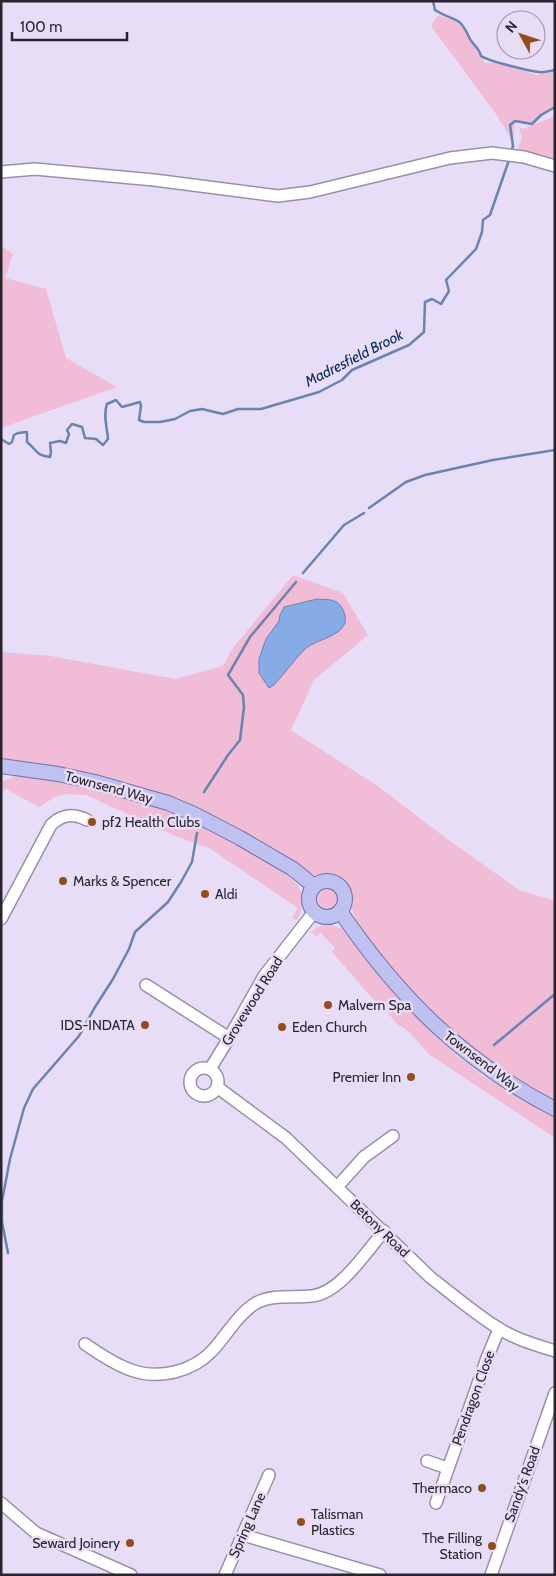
<svg xmlns="http://www.w3.org/2000/svg" width="556" height="1576" viewBox="0 0 556 1576" font-family="Cabin,sans-serif">
  <rect width="100%" height="100%" fill="#e7ddf7"/>
  <!-- green -->
  <g fill="#f0bcd6">
    <path d="M437,16C442,17 448,18 453,20C466,26 474,51 485,63H496L537,75L555,72V108L546,113L535,123L515,121L513,142L496,114L431,26Z"/>
    <path d="M555,116V159L518,149L522,137L519,127L523,129Z"/>
    <path d="M1,246L13,254L5,278L46,289L66,358L117,387L1,428Z"/>
    <path d="M293,575L343,593L368,635L314,680L291,730L379,787L443,836L519,890L555,901V1101L507,1075L486,1060L444,1025L423,1005L368,939L357,923L351,906L348,891L338,880L309,873L258,840L228,823L156,791L104,776L48,766L14,762L1,757V652L51,656L175,679L223,666L233,648Z"/>
    <path d="M15,776C45,779 76,784 106,791C161,804 214,830 263,860C272,866 290,876 297,884C305,896 303,909 297,920L292,918L298,908L209,848L180,838L86,795L65,794L55,797L39,807L6,789L1,792V782Z"/>
    <circle cx="328" cy="899" r="10"/>
    <path d="M328,924L342,929L398,999L454,1053L483,1076L555,1117V1138L430,1055L408,1031L397,1024L382,1006L380,1007L332,952L335,948L321,933L316,936L311,932L316,928Z"/>
  </g>
  <!-- water -->
  <path fill="#86abe6" stroke="#6a83af" d="M317,599C328,600 338,598 343,610C355,635 319,637 305,649C294,660 285,673 274,685L269,688L259,673V659L266,639L279,621L280,615L284,607Z"/>
  <g fill="none" stroke-linecap="round" stroke-linejoin="round">
    <!-- stream -->
    <g stroke="#6a83af" stroke-width="2.5">
      <path d="M433,1L435,10C455,23 458,13 470,39C474,46 479,48 481,56C488,61 529,71 539,72C544,73 550,71 555,70"/>
      <path d="M511,152L513,146L510,125L515,121L532,124L541,115L555,107"/>
      <path d="M1,439L9,444L12,442L14,435L18,433L27,432V442C37,450 36,456 50,457L51,452L50,443L60,441L66,443L69,434L67,430L72,424L82,427L85,438L96,439L103,445L108,439C107,427 103,415 107,404L116,400L122,407L140,402L141,406L139,420L144,422H160L175,419L190,411L202,409L223,414L238,409H261L319,392L342,380L352,370L409,345L424,332L425,302L432,299L441,304L449,291L446,280L476,249L482,232L483,220L490,215L509,160"/>
      <path d="M369,508L406,482L425,475L493,460L555,450"/>
      <path d="M303,573L344,525L364,513"/>
      <path d="M204,792L228,755L240,740L244,707L243,695L228,675L250,637L296,582"/>
      <path d="M494,1045L555,994"/>
      <path d="M8,1253L2,1222V1201L10,1159L24,1108L33,1089L79,1036L95,1007L113,979L129,949L135,932L168,902L181,882L192,862L197,833"/>
    </g>
    <defs>
      <g id="minor">
        <path d="M1,172L35,169L154,180L278,196L310,192L450,158L492,153L524,157L555,166"/>
        <path d="M1,919L51,825C62,814 73,813 87,820"/>
        <path d="M146,985L229,1038"/>
        <circle cx="204" cy="1082" r="14"/>
        <path d="M210,1069L229,1038L264,976L314,912"/>
        <path d="M217,1087L286,1138L430,1277C452,1294 474,1313 498,1328C515,1339 536,1345 555,1351"/>
        <path d="M337,1187L364,1157L393,1136"/>
        <path d="M85,1344C98,1353 116,1365 131,1370C158,1380 192,1372 212,1351C226,1336 238,1314 256,1303C273,1294 293,1298 312,1296C340,1293 366,1252 384,1231"/>
        <path d="M427,1461L447,1468"/>
        <path d="M1,1503L36,1533L131,1575"/>
        <path d="M436,1503L487,1358L499,1329"/>
        <path d="M243,1535L380,1575"/>
        <path d="M225,1575L269,1475"/>
        <path d="M491,1575L555,1393"/>
      </g>
      <g id="major">
        <path d="M1,766L58,774L95,782L168,803L194,814L240,838L293,869L314,886"/>
        <circle cx="327" cy="899" r="18"/>
        <path d="M340,911C398,996 462,1061 555,1109"/>
      </g>
    </defs>
    <!-- minor casing -->
    <use href="#minor" stroke="#9990a7" stroke-width="14"/>
    <!-- major casing -->
    <use href="#major" stroke="#6f70a6" stroke-width="16"/>
    <!-- minor -->
    <use href="#minor" stroke="#fff" stroke-width="11"/>
    <!-- major -->
    <use href="#major" stroke="#bfc1f1" stroke-width="14"/>
  </g>
  <!-- markers -->
  <g fill="#924f1e" stroke="#e7ddf7" stroke-width="2">
    <circle cx="92" cy="822" r="5"/>
    <circle cx="63" cy="881" r="5"/>
    <circle cx="205" cy="894" r="5"/>
    <circle cx="328" cy="1005" r="5"/>
    <circle cx="145" cy="1025" r="5"/>
    <circle cx="282" cy="1027" r="5"/>
    <circle cx="411" cy="1077" r="5"/>
    <circle cx="482" cy="1488" r="5"/>
    <circle cx="301" cy="1522" r="5"/>
    <circle cx="130" cy="1543" r="5"/>
    <circle cx="492" cy="1546" r="5"/>
  </g>
  <g text-anchor="middle" stroke-width="5" stroke-linejoin="round" paint-order="stroke">
    <!-- street labels -->
    <g font-size="14" fill="#29252e" stroke="#e7ddf7">
      <text transform="translate(109 787) rotate(15)" y="5">Townsend Way</text>
      <text transform="translate(252 1001) rotate(-58)" y="5">Grovewood Road</text>
      <text transform="translate(482 1061) rotate(37)" y="5">Townsend Way</text>
      <text transform="translate(380 1228) rotate(44)" y="5">Betony Road</text>
      <text transform="translate(473 1398) rotate(-70)" y="5">Pendragon Close</text>
      <text transform="translate(522 1484) rotate(-70)" y="5">Sandy's Road</text>
      <text transform="translate(247 1525) rotate(-66)" y="5">Spring Lane</text>
    </g>
    <!-- poi labels -->
    <g font-size="14" fill="#29252e" stroke="#e7ddf7" text-anchor="start">
      <text x="102" y="827">pf2 Health Clubs</text>
      <text x="73" y="886">Marks &amp; Spencer</text>
      <text x="215" y="899">Aldi</text>
      <text x="338" y="1010">Malvern Spa</text>
      <text x="135" y="1030" text-anchor="end">IDS-INDATA</text>
      <text x="292" y="1032">Eden Church</text>
      <text x="401" y="1082" text-anchor="end">Premier Inn</text>
      <text x="472" y="1493" text-anchor="end">Thermaco</text>
      <text x="311" y="1519">Talisman<tspan x="311" dy="16">Plastics</tspan></text>
      <text x="482" y="1543" text-anchor="end">The Filling<tspan x="482" dy="16">Station</tspan></text>
      <text x="120" y="1548" text-anchor="end">Seward Joinery</text>
    </g>
    <!-- water labels -->
    <g font-size="15" font-style="italic" fill="#082a5e" stroke="#e7ddf7">
      <text transform="translate(354 358) rotate(-27)" y="5">Madresfield Brook</text>
    </g>
  </g>
  <!-- border -->
  <rect width="556" height="1576" fill="none" stroke="#29252e" stroke-width="5"/>
  <!-- north arrow -->
  <g transform="translate(521 35) rotate(310)"><circle r="24" fill="#e7ddf7" stroke="#9b93a7"/>
  <path d="M0-4L9 19L0 12L-9 19Z" fill="#924f1e"/>
  <text y="-8" font-size="14" font-weight="bold" text-anchor="middle" fill="#29252e">N</text>
  </g>
  <!-- scale -->
  <path d="M12 32v8h115v-8" fill="none" stroke="#29252e" stroke-width="2.5"/>
  <text x="20" y="32" font-size="15" fill="#29252e" stroke="#e7ddf7" stroke-width="4" paint-order="stroke">100 m</text>
</svg>
